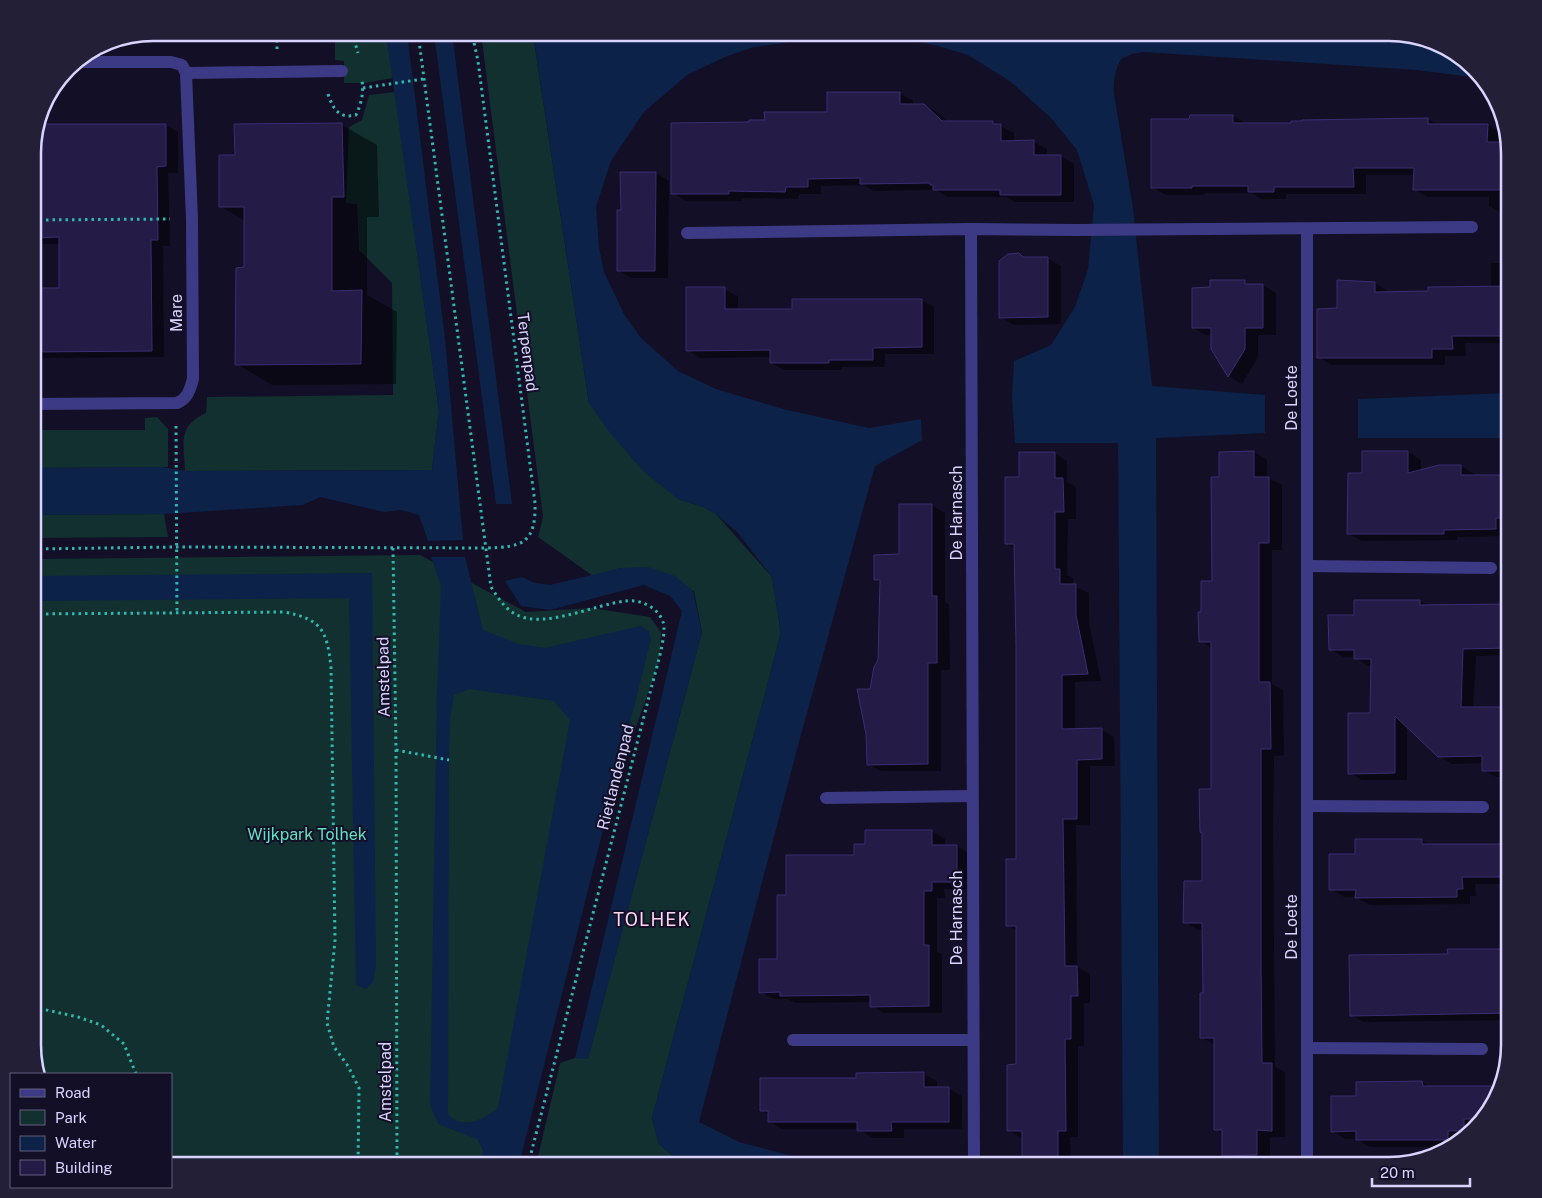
<svg xmlns="http://www.w3.org/2000/svg" width="1542" height="1198" viewBox="0 0 1542 1198" font-family="'Public Sans',sans-serif">
  <rect width="100%" height="100%" fill="#130f26"/>
  <!-- green -->
  <g fill="#12302f">
    <path d="M283,33H386L393,78L365,83H344V61L335,60V39H283Z"/>
    <path d="M481,33H537L534,41L589,403L678,499L703,507L716,514L772,577L781,633L652,1118L659,1144L683,1165H536L560,1063L575,1058H588L702,632L694,591L621,568L593,576L538,537L543,517Z"/>
    <path d="M395,92L439,411L432,470L185,471C184,444 177,426 206,413L207,397L393,395L392,283L359,250L357,204L346,203L349,127L362,120L369,95Z"/>
    <path d="M157,417L168,429V467L33,468V430H145V418Z"/>
    <path d="M164,514L168,537L33,538V515Z"/>
    <path d="M420,555L526,612L591,608L650,617L661,632L659,662L481,1165H171V1074H38L33,1053V559Z"/>
  </g>
  <!-- water -->
  <g fill="#0c2248" fill-rule="evenodd">
    <path d="M386,33H407L445,338L463,540L428,541L419,515L401,510L384,512L320,497L303,505L164,514L33,515V468L163,467L186,471L432,470L439,411Z"/>
    <path d="M434,33H452L512,504H496Z"/>
    <path d="M537,33H1389L1428,39L1463,58L1479,78L1417,70L1144,52L1132,54L1121,59C1115,71 1113,80 1114,94L1133,208L1152,386L1265,395V433L1156,438L1159,1165H1123L1118,443H1015L1012,397L1014,361L1051,345L1075,307L1088,269L1094,205L1077,150L1051,118L1011,82L968,55L938,46L891,36H836L754,47L725,57L687,75L644,112L611,161L596,207L599,247L604,272L624,314L641,338L678,371L716,389L783,409L869,428L921,419L922,440L875,466L799,742L699,1122L739,1142L826,1165H683L659,1144L652,1118L781,633L772,577L737,532L716,514L703,507L678,499L643,471L610,433L589,403L534,40Z"/>
    <path d="M1509,393V438H1358V399Z"/>
    <path d="M431,557H465L483,630L519,644L545,648L640,626L649,631L651,639L519,1165H482L483,1150L477,1139L438,1124L430,1105L437,696L441,586ZM469,689L554,701L570,720L498,1108C484,1119 462,1131 448,1114L449,760L450,718L454,695Z"/>
    <path d="M648,567L675,576L693,591L702,632L588,1059L575,1058L682,611L670,596L644,585L550,610L521,606L505,581L522,577L535,583L550,585L621,568Z"/>
    <path d="M372,573L376,966L373,982L366,989L356,985L349,598L33,601V576Z"/>
  </g>
  <!-- shadow -->
  <g fill="#0007">
    <path d="M215,33H272V42H228L215,34Z"/>
    <path d="M146,34L145,42H106H107Z"/>
    <path d="M900,93L913,101V105H924L938,113L948,122H993L1014,133V142H1034L1047,149V156H1061L1074,164V202H1015L1006,197H948L936,190L874,191L864,185L821,186V194H799L798,199L742,198V201H686L673,193L750,124L828,113Z"/>
    <path d="M1233,116L1247,124L1427,119L1438,125H1488L1501,133L1500,144L1509,153V343H1465L1466,356H1445V365H1332L1318,357L1338,310L1375,283L1388,291V293L1429,292L1491,288V263H1506L1504,214L1489,206V197H1428L1415,190V175H1366V194H1286V199H1262L1252,193H1205L1204,195H1166L1152,187L1191,120Z"/>
    <path d="M166,125L178,132V173H168L170,246H163L164,357L33,358V289H143L60,244H33V145L38,126Z"/>
    <path d="M342,125L377,145L379,217H367V295L397,312L396,384L272,385L237,364L245,268V221L220,206L236,157Z"/>
    <path d="M656,173L669,181L668,278H632L618,270L622,211Z"/>
    <path d="M1019,255L1025,258H1047L1061,266V324L1014,325L1000,317Z"/>
    <path d="M1244,282L1251,285H1263L1276,293V335H1258V357L1242,384L1229,376L1212,349V335H1207L1193,328L1211,289Z"/>
    <path d="M724,289L738,296V310H793L921,300L934,307V354H885V367H842V370H784L771,363V357L700,358L687,350Z"/>
    <path d="M1254,452L1267,460V478L1282,485V550H1272V684L1283,690L1284,755L1274,756L1273,827L1275,1067L1285,1072V1137H1270V1162L1236,1163L1223,1155V1134L1216,1129L1215,1045L1201,1037L1204,995L1203,930H1198L1185,922L1204,882L1213,790L1212,648L1200,641L1202,613L1213,582L1220,479Z"/>
    <path d="M1363,452H1408L1421,460V471L1461,466L1474,474V476H1509V536L1457,537V540L1362,541L1348,533L1363,474Z"/>
    <path d="M1054,453L1067,461V482L1076,487V519H1068L1067,575L1073,578V586L1089,593V623L1101,681L1075,682V730L1101,729L1114,737L1115,766H1090V825H1076L1077,967L1090,974V1003H1084V1046H1078V1137H1070L1071,1165H1031L1023,1161V1138L1009,1131L1018,1066L1017,931L1008,925L1018,860L1016,549L1006,543L1020,478Z"/>
    <path d="M931,505L945,513V602L949,605L950,670H941V771H881L868,764L871,690L879,661L881,583L875,580L900,556Z"/>
    <path d="M1355,601H1420L1430,607L1509,605V655L1476,656L1473,708H1509V777H1496L1484,770V763L1452,764L1439,756L1407,726V780H1362L1350,773L1371,714L1372,666H1368L1356,658V657H1343L1330,649L1355,616Z"/>
    <path d="M932,831L945,839V846H957L970,854V889H944L945,898H937V952L942,954V1013H885L872,1006V1002L795,1003L788,999H774L761,992L779,960L787,896L855,856L867,845Z"/>
    <path d="M1421,840L1430,845H1509V884H1475L1476,896H1470V904L1370,905L1356,897H1344L1331,889L1356,856Z"/>
    <path d="M1509,950V1020L1364,1022L1351,1015L1449,956Z"/>
    <path d="M923,1074L937,1081V1088H948L962,1096V1129H904V1138H872L859,1129H782L769,1121V1115L761,1110L858,1079Z"/>
    <path d="M1422,1082L1431,1087H1501L1484,1119L1450,1147H1370L1357,1139H1345L1332,1131L1357,1098Z"/>
  </g>
  <!-- building -->
  <g fill="#241b47" stroke="#3b2d73">
    <path d="M827,92H900V104H924L942,121H993V124H1001V141L1034,140V155H1061V195H1000V190H933V185H930V183L860,184V178L808,179V187H786L785,192L729,191V194H671V123L749,122V120H765L764,112H827Z"/>
    <path d="M1190,115H1233V123H1291V121H1302V120L1428,118V124H1488L1487,142H1507L1510,153V190H1413L1414,168H1353L1354,187H1274V192H1248V186H1192V188H1151V119H1189Z"/>
    <path d="M342,123L344,197H332V291L362,290L361,364L235,365L236,268L244,267V207H219V155H235L234,124Z"/>
    <path d="M38,124H166V166L157,167L158,240H151L152,351L33,352V288H59V237L33,238V145Z"/>
    <path d="M620,172H656L655,271H617V210H621Z"/>
    <path d="M1019,253L1023,257H1048V317L999,318V261L1008,254Z"/>
    <path d="M1210,280H1245V284H1263V328H1245V349L1228,377L1211,349V328H1192V288L1210,287Z"/>
    <path d="M1337,280L1375,282V292L1428,291V287L1510,286V336H1452L1453,349H1432V358H1317V309L1337,308Z"/>
    <path d="M686,287H725V309H792V299H922V347L873,348V360H829V363H770V350L686,351Z"/>
    <path d="M1254,451V477H1269V543H1259V682H1270L1271,749H1261V962L1262,1063H1272V1131L1257,1130V1155L1222,1156V1130H1214V1038H1200V993H1203L1202,923H1183L1184,881H1202V833L1200,832L1199,789H1211V642H1199L1198,612H1201V581H1212L1211,477H1219V452Z"/>
    <path d="M1362,451H1408V473L1439,465H1461V475H1510V518H1496V529L1444,530V534H1347L1348,473H1362Z"/>
    <path d="M1019,452H1055V478H1063L1064,512H1055V569H1060V584H1076V615L1088,674L1062,675V729L1102,728V759L1077,760V819H1063L1065,966H1077L1078,996H1071V1039H1065L1066,1131H1058V1162H1022V1131H1007V1065L1016,1064V926H1006V859H1016V645L1014,544H1005V477H1019Z"/>
    <path d="M899,504H932V596H937V663H928V764L867,765L866,734L857,689H870L874,667L878,660L880,580H874V555L899,554Z"/>
    <path d="M1354,600H1420V605L1510,604V648L1463,649L1461,707H1510V771H1482V756L1438,757L1395,716V773L1348,774V713H1370L1371,659H1354V650H1329L1328,615H1354Z"/>
    <path d="M865,830H932V845H957V882H932V891H924V945H929V1006L870,1007V995L780,996V992L759,993V959H777V895H786V855H854V844H865Z"/>
    <path d="M1355,839H1422V844H1510V877H1462L1463,889H1457V897L1355,898L1356,890H1329V854H1355Z"/>
    <path d="M1447,949H1510V1013L1350,1016L1349,955L1448,954Z"/>
    <path d="M924,1072V1087H949V1122H891L892,1131H857V1122H768V1111H760V1078H856V1073Z"/>
    <path d="M1422,1081L1423,1086H1502L1484,1119H1464V1131H1448V1140H1356V1131L1331,1132V1096H1356V1082Z"/>
  </g>
  <g fill="none" stroke-linecap="round" stroke-linejoin="round">
    <!-- path -->
    <g stroke="#2fb8b0" stroke-width="3" stroke-dasharray="2.5 4" stroke-linecap="butt">
      <path d="M352,33L358,53"/>
      <path d="M418,33L491,587C498,598 505,609 517,615C545,629 596,604 626,601C640,599 658,607 663,622C668,634 653,679 650,693L528,1165"/>
      <path d="M277,49V33"/>
      <path d="M363,88L423,79"/>
      <path d="M328,94C333,109 339,119 356,115C361,104 364,93 362,81"/>
      <path d="M33,220L170,219"/>
      <path d="M176,426L177,613"/>
      <path d="M393,548L396,750L397,1165"/>
      <path d="M33,549L176,547L486,548C522,547 536,544 535,503L478,61L472,33"/>
      <path d="M33,614L284,612C322,619 327,631 331,667L335,940L327,1023L334,1047L348,1066L359,1088L358,1165"/>
      <path d="M396,750L449,760"/>
      <path d="M33,1010L42,1009L78,1017L101,1025L124,1044L136,1074"/>
    </g>
    <!-- minor -->
    <g stroke="#3d3a85" stroke-width="12">
      <path d="M186,73L342,71"/>
      <path d="M971,229L974,1165"/>
      <path d="M687,233L971,229L1076,230L1472,227"/>
      <path d="M33,404L177,403C188,399 190,389 193,379L192,219L186,73L182,65L171,62H74"/>
      <path d="M1307,566L1491,568"/>
      <path d="M826,798L972,796"/>
      <path d="M1307,806L1483,807"/>
      <path d="M793,1040H973"/>
      <path d="M1307,1048L1482,1049"/>
      <path d="M1307,1165V229"/>
    </g>
  </g>
  <g text-anchor="middle" stroke-width="4" stroke-linejoin="round" paint-order="stroke">
    <!-- street labels -->
    <g font-size="16" fill="#d9d4ff" stroke="#130f26">
      <text transform="translate(176 313) rotate(-90)" y="6">Mare</text>
      <text transform="translate(528 352) rotate(83)" y="6">Terpenpad</text>
      <text transform="translate(1291 398) rotate(-90)" y="6">De Loete</text>
      <text transform="translate(956 513) rotate(-90)" y="6">De Harnasch</text>
      <text transform="translate(383 677) rotate(-91)" y="6">Amstelpad</text>
      <text transform="translate(615 777) rotate(-76)" y="6">Rietlandenpad</text>
      <text transform="translate(956 918) rotate(-90)" y="6">De Harnasch</text>
      <text transform="translate(1291 927) rotate(-90)" y="6">De Loete</text>
      <text transform="translate(385 1082) rotate(-90)" y="6">Amstelpad</text>
    </g>
    <!-- park labels -->
    <g font-size="16" fill="#5fe0c0" stroke="#130f26">
      <text x="307" y="840">Wijkpark Tolhek</text>
    </g>
    <!-- neighbourhood labels -->
    <g font-size="18" letter-spacing="1" fill="#ffd6f0" stroke="#130f26">
      <text x="652" y="926">TOLHEK</text>
    </g>
  </g>
  <!-- crop -->
  <path d="M0 0H1542V1198H0ZM153 41H1389A112 112 0 0 1 1501 153V1045A112 112 0 0 1 1389 1157H153A112 112 0 0 1 41 1045V153A112 112 0 0 1 153 41Z" fill="#231f37" fill-rule="evenodd"/>
  <path fill="none" stroke="#d9d4ff" stroke-width="2.5" d="M153 41H1389A112 112 0 0 1 1501 153V1045A112 112 0 0 1 1389 1157H153A112 112 0 0 1 41 1045V153A112 112 0 0 1 153 41Z"/>
  <!-- legend -->
  <rect x="10" y="1073" width="162" height="115" fill="#130f26" stroke="#625e7d"/>
  <rect x="20" y="1089" width="25" height="8" fill="#3d3a85" stroke="#625e7d"/>
  <text x="55" y="1098" font-size="15" fill="#d9d4ff">Road</text>
  <rect x="20" y="1110" width="25" height="15" fill="#12302f" stroke="#625e7d"/>
  <text x="55" y="1123" font-size="15" fill="#d9d4ff">Park</text>
  <rect x="20" y="1136" width="25" height="15" fill="#0c2248" stroke="#625e7d"/>
  <text x="55" y="1148" font-size="15" fill="#d9d4ff">Water</text>
  <rect x="20" y="1160" width="25" height="15" fill="#241b47" stroke="#625e7d"/>
  <text x="55" y="1173" font-size="15" fill="#d9d4ff">Building</text>
  <!-- scale -->
  <path d="M1372 1178v8h98v-8" fill="none" stroke="#d9d4ff" stroke-width="2.5"/>
  <text x="1380" y="1178" font-size="15" fill="#d9d4ff" stroke="#130f26" stroke-width="4" paint-order="stroke">20 m</text>
</svg>
